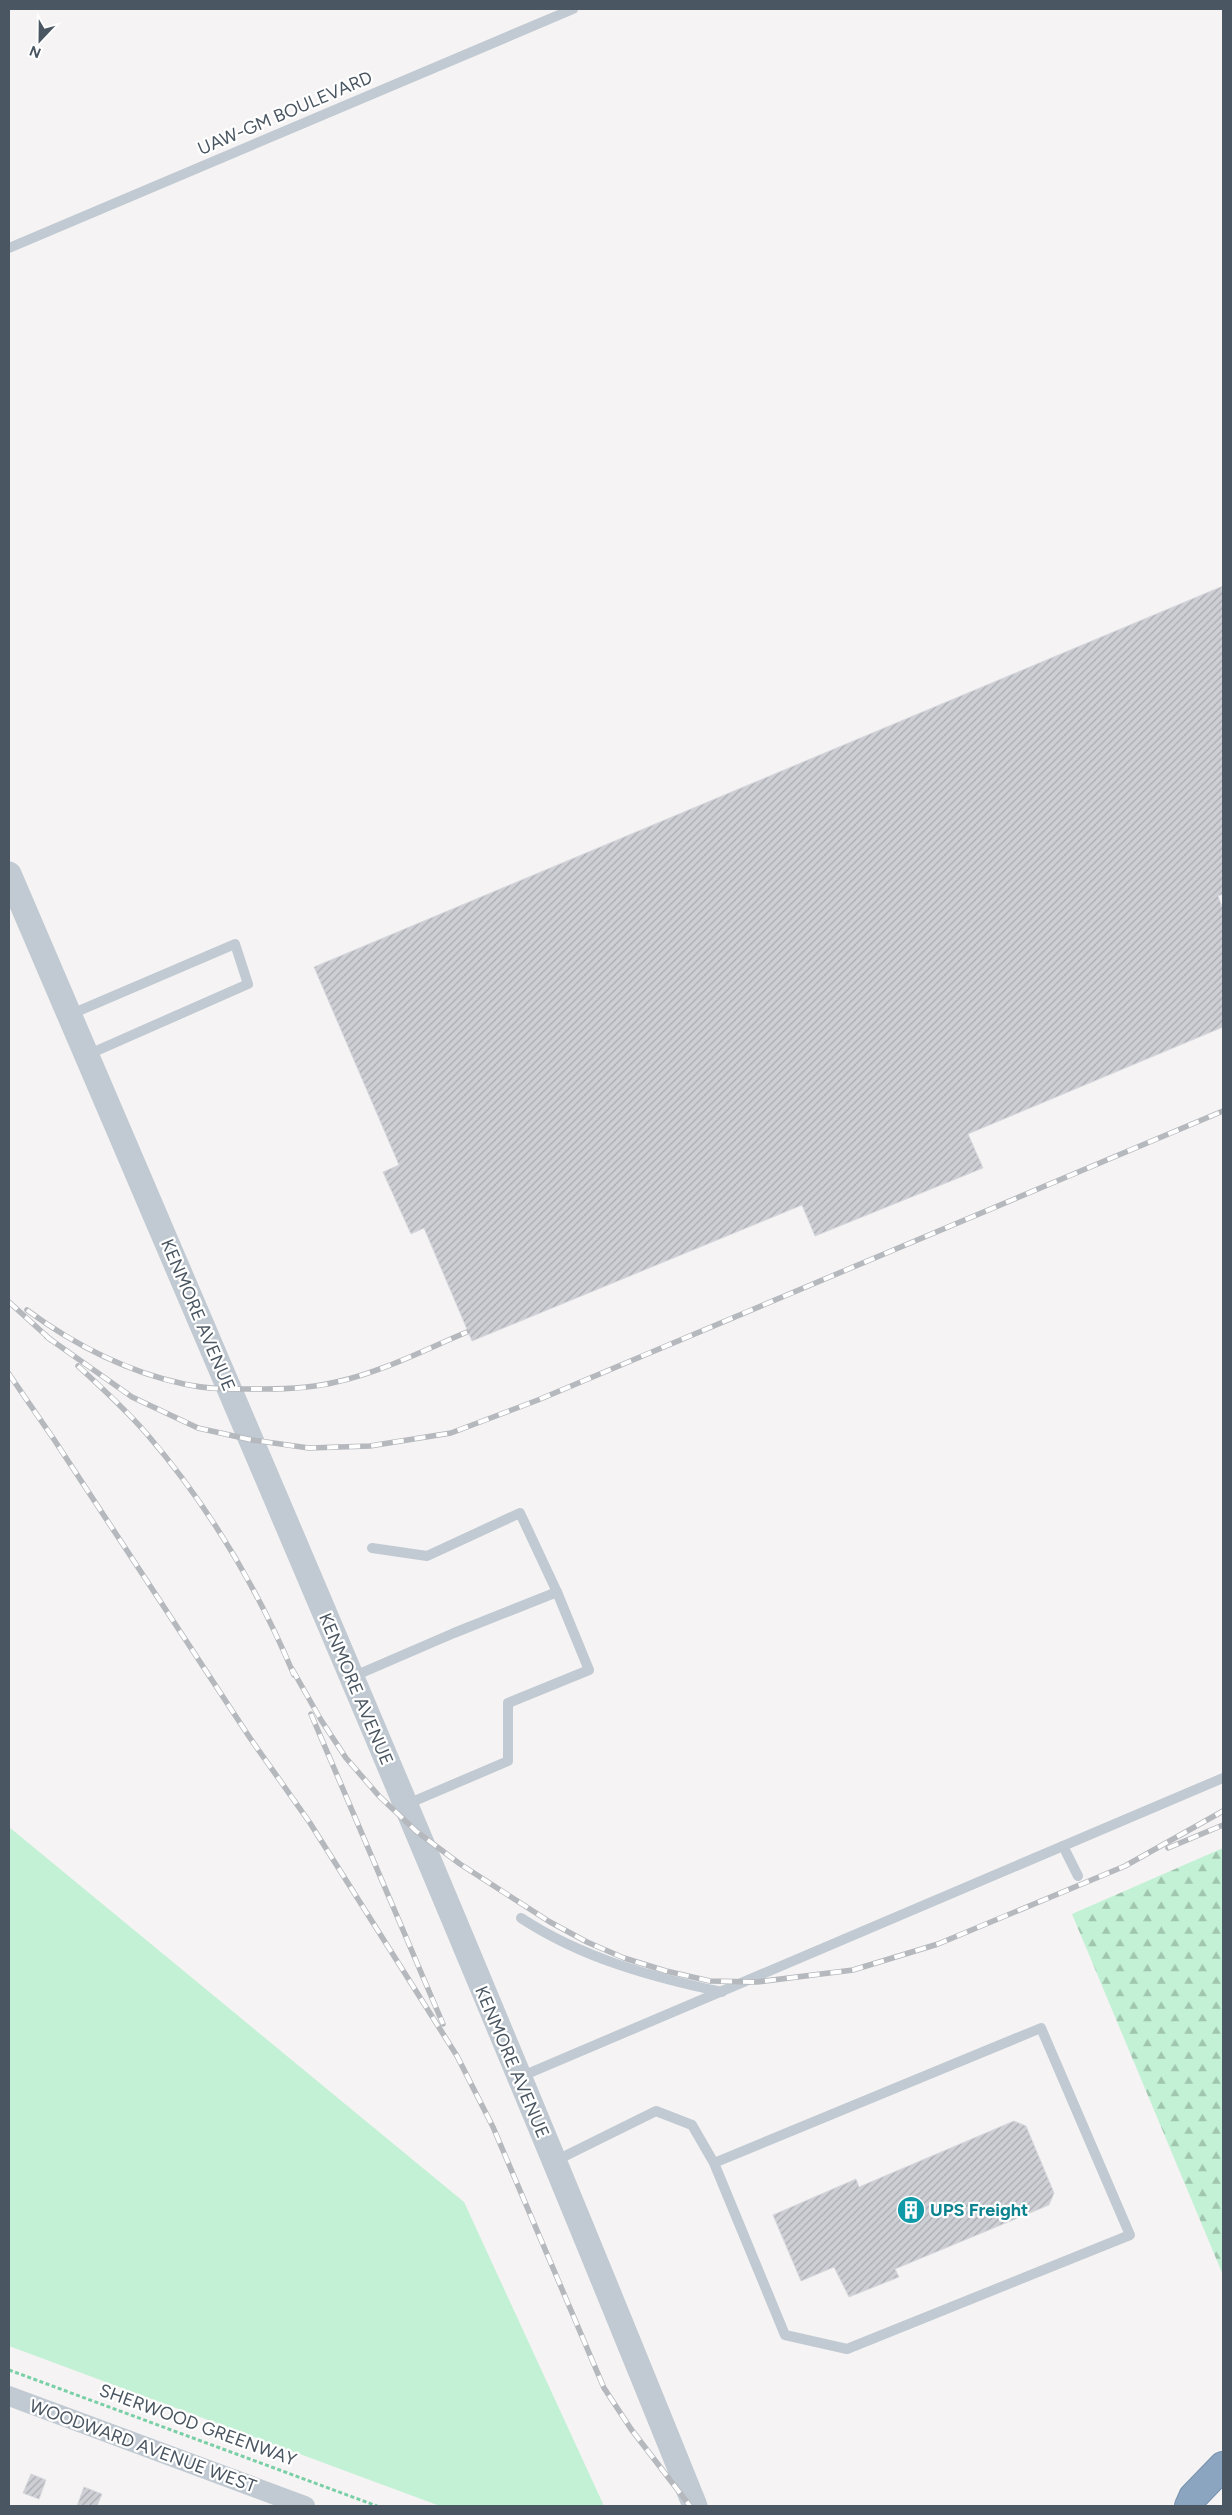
<svg xmlns="http://www.w3.org/2000/svg" width="1232" height="2515" viewBox="0 0 1232 2515" font-family="Figtree,sans-serif">
  <defs>
    <pattern id="forest-firs" width="22" height="20" patternUnits="userSpaceOnUse" patternTransform="scale(1.25)"><rect width="22" height="20" fill="#c3f1d5"/><path d="M5 1l3.5 6h-7zM16 11l3.5 6h-7z" fill="#a0c6b0"/></pattern>
    <pattern id="building-hatch" width="6" height="6" patternUnits="userSpaceOnUse" patternTransform="scale(1.25)"><rect width="6" height="6" fill="#cdcfd5"/><path d="M-1 1l2-2M0 6l6-6M5 7l2-2" fill="none" stroke="#a8abb0"/></pattern>
  </defs>
  <rect width="100%" height="100%" fill="#f5f3f3"/>
  <!-- grass -->
  <path fill="#c3f1d5" d="M9,1827L464,2202L604,2506H440L9,2346Z"/>
  <!-- forest -->
  <path fill="url(#forest-firs)" d="M1223,1848V2275L1072,1914Z"/>
  <!-- building -->
  <g fill="url(#building-hatch)" stroke="#d7d9de">
    <path d="M1223,586V894L1218,896L1223,909V1027L968,1134L983,1168L815,1236L802,1205L472,1341L424,1228L411,1234L383,1172L399,1165L314,967Z"/>
    <path d="M1014,2121L1026,2126L1054,2193L1049,2205L895,2269L899,2277L849,2297L834,2267L801,2281L773,2215L856,2179L859,2187Z"/>
    <path d="M31,2474L46,2480L39,2499L23,2493Z"/>
    <path d="M84,2487L102,2494L97,2506H77Z"/>
  </g>
  <g fill="none" stroke-linecap="round" stroke-linejoin="round">
    <defs>
      <path id="motorway" d="M1189,2506L1193,2497L1223,2466"/>
    </defs>
    <!-- motorway casing -->
    <use href="#motorway" stroke="#7690ad" stroke-width="30"/>
    <!-- path -->
    <path stroke="#7ad0a6" stroke-width="3" stroke-dasharray="4 2.5" stroke-linecap="butt" d="M9,2370L377,2506"/>
    <!-- service -->
    <g stroke="#c1cad2" stroke-width="10">
      <path d="M9,248L573,9"/>
      <path d="M69,1015L235,944L248,984L87,1055"/>
      <path d="M372,1548L427,1556L520,1513L557,1592"/>
      <path d="M352,1677L454,1633L557,1592L589,1670L508,1703V1761L405,1805"/>
      <path d="M1063,1846L1078,1876"/>
      <path d="M521,1918C582,1958 651,1977 722,1992"/>
      <path d="M520,2077L1223,1778"/>
      <path d="M555,2161L656,2111L692,2125L714,2163L785,2335L847,2349L1130,2235L1041,2028L714,2163"/>
    </g>
    <!-- minor -->
    <path stroke="#c1cad2" stroke-width="20" d="M9,2396L305,2506"/>
    <!-- tertiary -->
    <path stroke="#c1cad2" stroke-width="25" d="M9,874C241,1416 475,1959 695,2506"/>
    <!-- motorway -->
    <use href="#motorway" stroke="#8ba5c1" stroke-width="28"/>
    <defs>
      <g id="rail">
        <path d="M9,1302L51,1340"/>
        <path d="M27,1310C73,1344 128,1372 184,1384C210,1390 238,1389 264,1389C288,1389 312,1388 336,1382C382,1372 424,1350 467,1332"/>
        <path d="M47,1337L132,1397L198,1428L252,1440L309,1448L370,1446L451,1433L538,1400L1223,1111"/>
        <path d="M78,1366C101,1387 125,1409 146,1433C208,1505 257,1587 294,1675"/>
        <path d="M9,1374L55,1441L250,1738L310,1823L457,2056L493,2127L604,2388L631,2429L690,2506"/>
        <path d="M292,1669L321,1720L346,1758L379,1796L416,1831L460,1864L550,1922L587,1942L624,1958L666,1971L710,1981L757,1982L853,1970L938,1944L1125,1866L1223,1811"/>
        <path d="M311,1714L443,2024"/>
        <path d="M1168,1848L1223,1825"/>
      </g>
    </defs>
    <!-- rail casing -->
    <use href="#rail" stroke="#b5b8bd" stroke-width="5.5"/>
    <!-- rail -->
    <use href="#rail" stroke="#fff" stroke-width="4" stroke-dasharray="11" stroke-linecap="butt"/>
  </g>
  <!-- icons -->
  <defs>
    <symbol id="building-disc" viewBox="-11 -11 22 22"><circle r="9.5" fill="#0f9aa8" stroke="#fff"/><path d="M-4-6H4V6H1V3H-1V6H-4ZM-2.5-4.3h1.7v1.8h-1.7ZM.8-4.3h1.7v1.8H.8ZM-2.5-1h1.7V.8h-1.7ZM.8-1h1.7V.8H.8Z" fill="#fff"/></symbol>
  </defs>
  <g fill-rule="evenodd">
    <use href="#building-disc" x="895" y="2194" width="32" height="32"/>
  </g>
  <g text-anchor="middle" stroke-width="4.5" stroke-linejoin="round" paint-order="stroke">
    <!-- street labels -->
    <g font-size="18" fill="#4a5661" stroke="#fff">
      <text transform="translate(285 113) rotate(-23)" y="6">UAW-GM BOULEVARD</text>
      <text transform="translate(198 1315) rotate(67)" y="6">KENMORE AVENUE</text>
      <text transform="translate(356 1689) rotate(67)" y="6">KENMORE AVENUE</text>
      <text transform="translate(512 2062) rotate(67)" y="6">KENMORE AVENUE</text>
      <text transform="translate(198 2425) rotate(20)" y="6">SHERWOOD GREENWAY</text>
      <text transform="translate(143 2446) rotate(20)" y="6">WOODWARD AVENUE WEST</text>
    </g>
    <!-- culture labels -->
    <g font-size="18" font-weight="bold" fill="#0d838f" stroke="#fff" text-anchor="start">
      <text x="930" y="2216">UPS Freight</text>
    </g>
  </g>
  <!-- border -->
  <rect width="1232" height="2515" fill="none" stroke="#4a5661" stroke-width="20"/>
  <!-- north arrow -->
  <g transform="translate(40 40) rotate(202)" stroke="#ffffff" stroke-width="4" paint-order="stroke">
  <path d="M0-4L9 19L0 12L-9 19Z" fill="#4a5661"/>
  <text y="-8" font-size="14" font-weight="bold" text-anchor="middle" fill="#4a5661">N</text>
  </g>
</svg>
